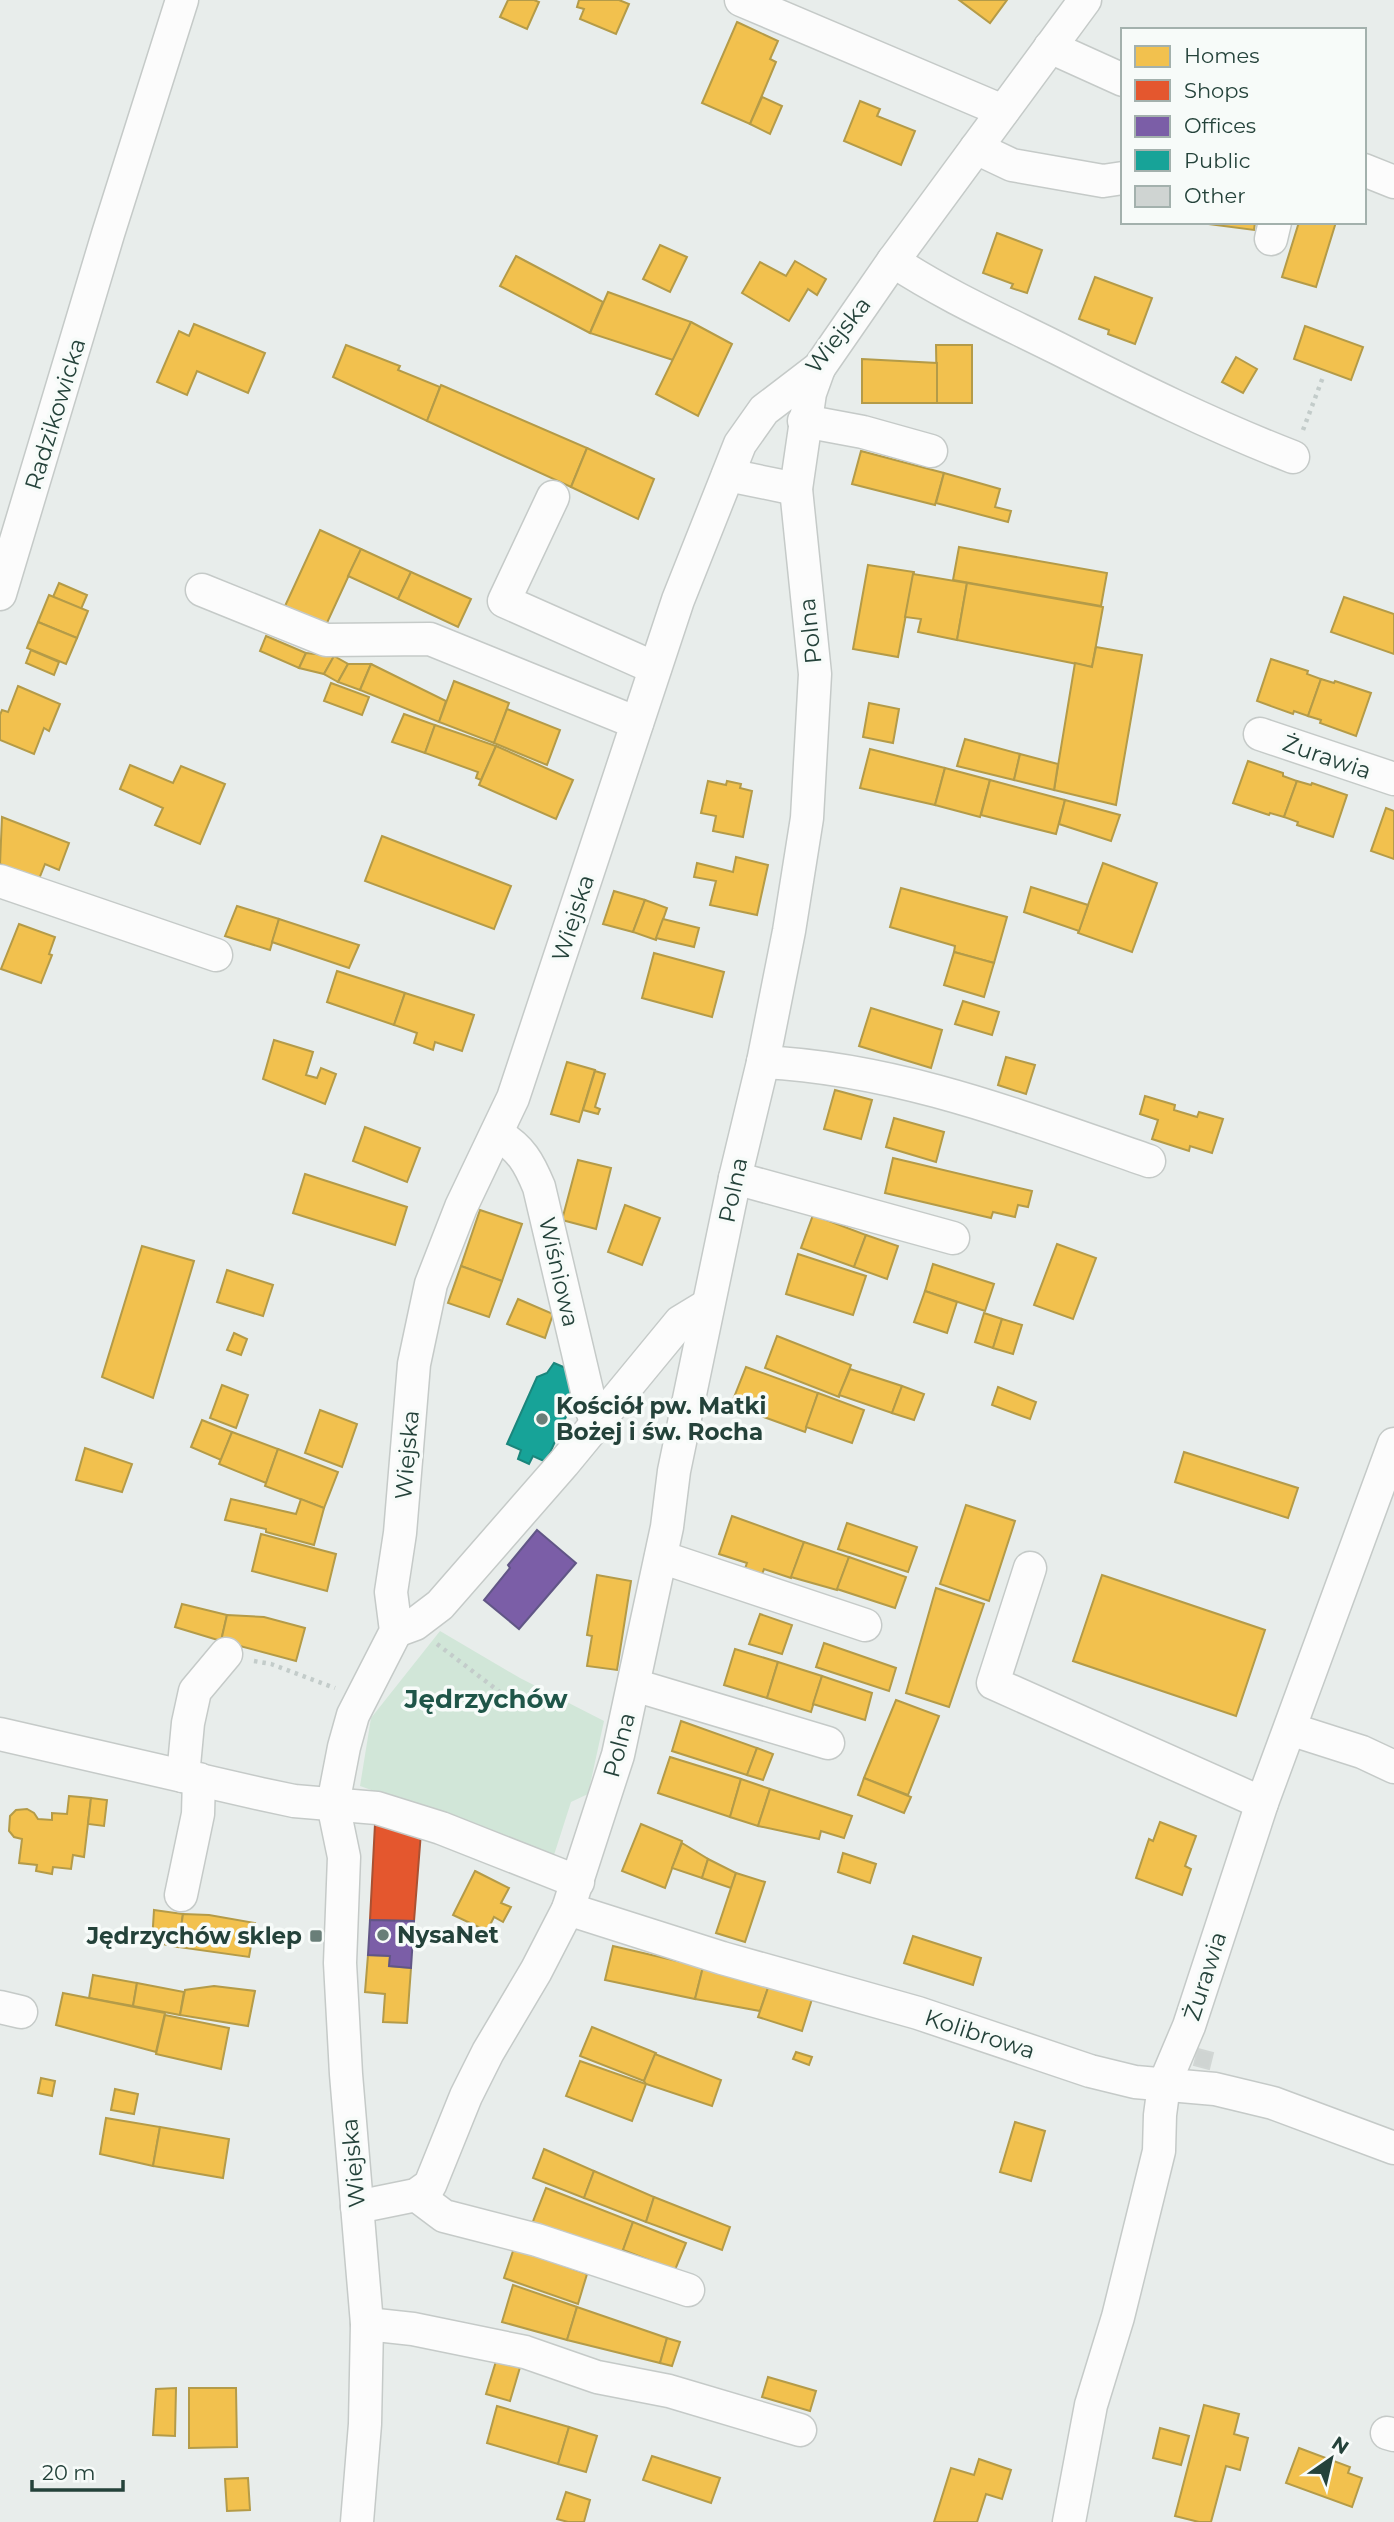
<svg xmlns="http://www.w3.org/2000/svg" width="1394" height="2522" viewBox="0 0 1394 2522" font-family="Montserrat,sans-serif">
  <rect width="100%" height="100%" fill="#e8edeb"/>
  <!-- green -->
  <path fill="#d1e6d8" d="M440,1631L520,1678L604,1721L588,1794L571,1802L554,1855L360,1786L371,1718Z"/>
  <!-- homes -->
  <g fill="#f2c14e" stroke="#b49b48" stroke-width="2">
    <path d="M508,0H534L539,2L527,29L500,17Z"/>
    <path d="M579,0H619L629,4L616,34L580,19L584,9L577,7Z"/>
    <path d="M959,0H1007L990,23Z"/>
    <path d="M737,22L778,41L770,59L776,62L750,124L702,103Z"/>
    <path d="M762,97L782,106L770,134L750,124Z"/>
    <path d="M860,101L880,109L877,116L915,131L901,165L844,141Z"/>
    <path d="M1193,222H1255L1254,230Z"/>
    <path d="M1299,222H1336L1316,287L1282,277Z"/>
    <path d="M997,233L1042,250L1027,293L1011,288L1013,284L983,273Z"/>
    <path d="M660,245L687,257L670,292L643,279Z"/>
    <path d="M516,256L603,302L590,333L500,286Z"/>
    <path d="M795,261L826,279L817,295L808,289L789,321L742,293L760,262L786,276Z"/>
    <path d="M1095,277L1152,298L1135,344L1108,334L1109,330L1079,319Z"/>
    <path d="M608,292L691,322L673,360L590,333Z"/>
    <path d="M691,322L732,344L698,416L656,394Z"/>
    <path d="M194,324L265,353L248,393L197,371L187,395L157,382L179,331L189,336Z"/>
    <path d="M1305,326L1363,347L1351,380L1294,359Z"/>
    <path d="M346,345L400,366L398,370L440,387L427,421L333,377Z"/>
    <path d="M936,345H972V403H937Z"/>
    <path d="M1236,357L1257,369L1243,393L1222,382Z"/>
    <path d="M862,359L937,363V403H862Z"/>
    <path d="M441,385L587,448L571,487L427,421Z"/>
    <path d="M587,448L654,479L638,519L571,487Z"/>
    <path d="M861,451L944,473L935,505L852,484Z"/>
    <path d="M944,473L1000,489L995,507L1011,511L1008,522L936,503Z"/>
    <path d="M320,530L361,549L326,625L285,606Z"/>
    <path d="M959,547L1107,573L1101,606L953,580Z"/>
    <path d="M361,549L411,572L398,599L348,576Z"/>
    <path d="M868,565L914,572L898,657L853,649Z"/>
    <path d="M411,572L471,599L458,627L398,599Z"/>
    <path d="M913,574L967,583L957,640L918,632L921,619L905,617Z"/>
    <path d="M59,583L87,595L81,609L53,597Z"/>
    <path d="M967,583L1103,607L1092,667L957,640Z"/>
    <path d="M49,595L88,611L77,638L38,622Z"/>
    <path d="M1344,597L1394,614V654L1331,632Z"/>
    <path d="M38,622L77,638L66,664L27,648Z"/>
    <path d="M266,636L306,653L299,668L260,651Z"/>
    <path d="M1096,647L1142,655L1116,805L1054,790L1075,663L1092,667Z"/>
    <path d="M31,650L59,662L54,675L26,663Z"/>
    <path d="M306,653L334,656L324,674L299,668Z"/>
    <path d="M334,656L348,664L338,682L324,674Z"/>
    <path d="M1271,659L1308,671L1307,674L1321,679L1308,716L1294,711L1293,714L1257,701Z"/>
    <path d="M348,664H371L360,690L338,682Z"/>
    <path d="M371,664L446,701L439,722L360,690Z"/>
    <path d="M1321,679L1334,683L1335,681L1371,693L1356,736L1320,723L1321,720L1308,716Z"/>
    <path d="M454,681L509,703L494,743L439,722Z"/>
    <path d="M331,683L369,697L362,715L324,701Z"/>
    <path d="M18,686L60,704L49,731L44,728L34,754L0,740V715L2,710L8,712Z"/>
    <path d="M869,703L899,709L893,743L863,737Z"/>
    <path d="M507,709L560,730L547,765L494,743Z"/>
    <path d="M404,714L435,725L425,753L392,742Z"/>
    <path d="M435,725L496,746L481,780L476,778L478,772L425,753Z"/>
    <path d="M965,739L1020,754L1014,780L957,766Z"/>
    <path d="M496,746L573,780L556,819L479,785Z"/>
    <path d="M870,749L945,768L935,805L860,788Z"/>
    <path d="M1020,754L1058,764L1054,790L1014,780Z"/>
    <path d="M1248,761L1283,773V776L1297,781L1284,817L1270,813L1269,815L1233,803Z"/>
    <path d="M130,765L173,783L181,766L225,784L200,844L155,825L163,808L120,789Z"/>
    <path d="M945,768L990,780L980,817L935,805Z"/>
    <path d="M990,780L1065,800L1056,834L981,815Z"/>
    <path d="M708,781L726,785L727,781L741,784L740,788L752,791L743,837L713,831L716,816L701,813Z"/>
    <path d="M1297,781L1311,785L1312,783L1347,795L1333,837L1297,825L1298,822L1284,817Z"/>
    <path d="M1065,800L1120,815L1111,841L1059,824Z"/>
    <path d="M1386,808L1394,811V859L1371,851Z"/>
    <path d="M2,817L69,843L59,870L45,864L39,879L0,864Z"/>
    <path d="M382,836L511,886L494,929L365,881Z"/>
    <path d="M736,857L768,865L757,915L710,905L716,881L694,877L697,863L733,872Z"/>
    <path d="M1103,863L1157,883L1132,952L1078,933Z"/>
    <path d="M1031,887L1088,905L1079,931L1024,912Z"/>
    <path d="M901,888L1007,917L994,963L954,952L955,946L890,927Z"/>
    <path d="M614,891L645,900L633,932L603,924Z"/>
    <path d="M645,900L667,908L656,940L633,932Z"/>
    <path d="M237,906L279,919L270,950L225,936Z"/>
    <path d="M279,919L359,945L349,968L272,942Z"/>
    <path d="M663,919L699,928L694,947L656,938Z"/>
    <path d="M19,924L55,937L49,954L52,955L41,983L1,969Z"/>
    <path d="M954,952L994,963L984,997L944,985Z"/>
    <path d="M654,953L724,972L712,1017L642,998Z"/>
    <path d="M337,971L405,993L394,1025L327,1002Z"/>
    <path d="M405,993L474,1015L462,1051L435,1042L433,1050L414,1043L417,1033L394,1025Z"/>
    <path d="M963,1001L999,1012L992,1035L955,1024Z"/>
    <path d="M871,1008L942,1030L931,1068L859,1046Z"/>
    <path d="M274,1040L313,1052L306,1075L317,1078L321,1068L336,1074L325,1104L263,1079Z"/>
    <path d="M1006,1057L1035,1065L1026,1094L998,1085Z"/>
    <path d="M567,1062L595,1070L579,1122L551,1114Z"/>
    <path d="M595,1071L605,1074L595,1107L600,1109L598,1114L583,1110Z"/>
    <path d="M835,1090L872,1100L861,1139L824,1129Z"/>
    <path d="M1145,1096L1175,1105L1174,1110L1197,1117L1199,1112L1223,1119L1212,1153L1190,1146L1189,1151L1152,1139L1158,1120L1140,1114Z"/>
    <path d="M894,1118L944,1132L936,1162L886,1147Z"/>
    <path d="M365,1127L420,1148L407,1182L353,1161Z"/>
    <path d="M893,1158L1032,1191L1028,1207L1018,1205L1015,1217L993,1212L991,1218L885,1193Z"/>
    <path d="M578,1160L611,1168L596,1229L562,1220Z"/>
    <path d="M305,1174L407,1207L395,1245L293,1213Z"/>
    <path d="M625,1205L660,1218L642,1265L608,1252Z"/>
    <path d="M480,1210L522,1224L502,1281L461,1266Z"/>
    <path d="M813,1215L866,1235L854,1267L801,1248Z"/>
    <path d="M866,1235L898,1246L887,1279L854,1267Z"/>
    <path d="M1057,1244L1096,1258L1073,1319L1034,1305Z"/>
    <path d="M142,1246L194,1261L153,1398L102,1377Z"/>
    <path d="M798,1254L866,1276L853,1315L786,1294Z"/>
    <path d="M933,1264L994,1284L985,1311L925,1291Z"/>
    <path d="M461,1266L502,1281L489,1317L448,1303Z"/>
    <path d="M227,1270L273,1285L263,1316L217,1302Z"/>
    <path d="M925,1291L957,1302L947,1333L914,1322Z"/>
    <path d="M518,1299L553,1314L545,1338L507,1324Z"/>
    <path d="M984,1313L1002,1319L993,1348L975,1342Z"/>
    <path d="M1002,1319L1022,1325L1013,1354L993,1348Z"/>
    <path d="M234,1333L247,1339L241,1355L227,1350Z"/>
    <path d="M777,1336L851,1365L839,1397L765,1368Z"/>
    <path d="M746,1367L818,1393L805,1432L731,1405Z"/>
    <path d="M850,1369L902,1386L892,1413L839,1395Z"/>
    <path d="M222,1385L248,1395L236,1428L210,1418Z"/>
    <path d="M902,1386L924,1394L914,1420L892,1413Z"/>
    <path d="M998,1387L1036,1402L1030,1419L992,1405Z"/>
    <path d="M818,1393L864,1410L852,1443L806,1427Z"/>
    <path d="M320,1410L357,1424L342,1467L305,1453Z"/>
    <path d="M202,1420L232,1432L221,1460L191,1447Z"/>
    <path d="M232,1432L278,1449L266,1483L219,1464Z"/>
    <path d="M85,1448L132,1464L122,1492L76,1480Z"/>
    <path d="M278,1449L338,1472L324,1508L265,1486Z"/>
    <path d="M1184,1452L1298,1488L1288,1518L1175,1482Z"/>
    <path d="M231,1499L296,1514L301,1499L324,1508L314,1545L266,1532V1529L225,1520Z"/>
    <path d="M966,1505L1015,1521L989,1601L940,1584Z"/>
    <path d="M732,1516L804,1542L791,1578L764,1569L760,1580L743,1574L747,1563L719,1554Z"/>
    <path d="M847,1523L917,1547L908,1572L838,1549Z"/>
    <path d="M261,1534L336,1554L327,1591L252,1571Z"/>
    <path d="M804,1542L849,1557L837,1590L791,1577Z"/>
    <path d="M849,1557L906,1577L895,1608L837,1589Z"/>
    <path d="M597,1575L631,1581L617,1670L587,1666L592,1636L587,1635Z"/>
    <path d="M1102,1575L1265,1630L1236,1716L1073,1661Z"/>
    <path d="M936,1588L984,1604L949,1707L906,1693Z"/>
    <path d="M182,1604L227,1615L221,1641L175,1627Z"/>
    <path d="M760,1614L792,1625L782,1654L749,1644Z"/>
    <path d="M227,1615L264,1617L305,1628L296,1661L221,1641Z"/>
    <path d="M824,1643L896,1668L889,1691L816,1667Z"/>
    <path d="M735,1649L778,1662L767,1698L724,1685Z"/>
    <path d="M778,1662L822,1676L811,1712L767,1698Z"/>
    <path d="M822,1676L872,1693L865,1720L813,1704Z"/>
    <path d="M896,1700L939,1716L908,1795L864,1778Z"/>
    <path d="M681,1721L757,1748L747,1775L672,1751Z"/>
    <path d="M757,1748L773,1754L763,1780L747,1775Z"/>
    <path d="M670,1757L741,1779L730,1817L658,1793Z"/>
    <path d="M864,1778L911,1797L904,1813L858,1795Z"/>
    <path d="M741,1779L770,1789L758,1826L730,1817Z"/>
    <path d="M770,1789L852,1816L844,1838L821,1831L819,1839L758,1826Z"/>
    <path d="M69,1796L91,1798L84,1857L73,1855L71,1869L53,1867L52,1874L36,1871L37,1865L19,1863L22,1839L14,1837L9,1831L10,1816L16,1810L27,1809L34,1813L38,1819L52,1820V1813L67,1814Z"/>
    <path d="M91,1798L107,1800L104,1826L88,1824Z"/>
    <path d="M1160,1822L1196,1836L1185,1866L1191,1869L1182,1895L1136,1878L1149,1839L1153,1841Z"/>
    <path d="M641,1824L682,1841L665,1888L622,1871Z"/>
    <path d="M682,1843L708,1859L702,1878L672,1868Z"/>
    <path d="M843,1853L876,1864L870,1883L838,1872Z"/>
    <path d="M708,1859L736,1873L731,1888L702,1878Z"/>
    <path d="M475,1871L509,1888L501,1903L511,1907L503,1922L494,1917L487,1931L453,1915Z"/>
    <path d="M736,1873L765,1882L745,1942L716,1933Z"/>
    <path d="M154,1910L183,1914L178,1947L152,1942Z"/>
    <path d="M183,1914L209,1915L255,1923L249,1957L178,1947Z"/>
    <path d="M913,1936L981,1958L973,1985L904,1963Z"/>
    <path d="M613,1946L703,1967L695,1999L605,1980Z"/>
    <path d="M368,1955L390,1956L389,1966L411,1968L407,2023L383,2022L385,1994L365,1992Z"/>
    <path d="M703,1967L770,1982L760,2011L695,1999Z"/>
    <path d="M93,1975L137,1983L133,2006L89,1998Z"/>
    <path d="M770,1982L813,1996L802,2031L758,2017Z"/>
    <path d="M137,1983L184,1992L180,2015L133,2006Z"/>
    <path d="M214,1986L255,1991L248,2026L180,2015L185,1990Z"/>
    <path d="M63,1993L165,2013L156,2052L56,2025Z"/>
    <path d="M165,2015L229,2028L221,2069L156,2054Z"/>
    <path d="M592,2027L656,2053L644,2081L580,2056Z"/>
    <path d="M796,2052L812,2057L809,2065L793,2059Z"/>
    <path d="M655,2054L721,2080L712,2106L646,2084L644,2081Z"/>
    <path d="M580,2061L646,2084L632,2121L566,2096Z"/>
    <path d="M41,2078L55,2081L52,2096L38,2093Z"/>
    <path d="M115,2089L138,2094L134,2114L111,2110Z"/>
    <path d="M106,2118L160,2127L153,2166L100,2154Z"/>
    <path d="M1015,2122L1045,2131L1031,2181L1000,2172Z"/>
    <path d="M160,2127L229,2139L223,2178L153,2166Z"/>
    <path d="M544,2149L594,2171L584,2198L533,2178Z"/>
    <path d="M594,2171L654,2197L646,2222L584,2198Z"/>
    <path d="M546,2188L633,2222L620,2259L532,2224Z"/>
    <path d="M654,2197L730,2227L722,2250L646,2222Z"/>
    <path d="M633,2222L686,2243L675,2270L623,2250Z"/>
    <path d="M514,2248L587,2274L578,2304L504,2278Z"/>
    <path d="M513,2285L577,2307L567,2340L502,2322Z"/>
    <path d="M577,2307L667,2338L660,2363L567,2340Z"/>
    <path d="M667,2338L680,2342L672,2366L660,2363Z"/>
    <path d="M497,2358L521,2364L510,2401L486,2394Z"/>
    <path d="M768,2377L816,2391L810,2411L762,2397Z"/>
    <path d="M176,2388L175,2436L153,2435L156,2389Z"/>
    <path d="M189,2388H236L237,2447L189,2448Z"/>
    <path d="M1204,2405L1239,2414L1234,2434L1248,2438L1240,2470L1226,2466L1211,2522H1199L1175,2516Z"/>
    <path d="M497,2406L569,2427L558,2464L487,2443Z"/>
    <path d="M569,2427L597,2436L586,2472L558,2464Z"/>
    <path d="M1160,2428L1189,2436L1181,2465L1153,2458Z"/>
    <path d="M1299,2448L1350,2467L1348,2473L1362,2478L1352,2507L1286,2483Z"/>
    <path d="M652,2456L720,2478L711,2503L643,2480Z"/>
    <path d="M979,2459L1011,2470L1002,2499L986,2494L977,2522H934L951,2468L974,2475Z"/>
    <path d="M248,2478L250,2510L227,2511L225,2479Z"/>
    <path d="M566,2492L590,2500L584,2522H568L557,2519Z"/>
  </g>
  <!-- shops -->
  <path fill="#e4572e" stroke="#aa5132" stroke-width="2" d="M375,1824L421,1832L414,1921L370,1920Z"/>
  <!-- offices -->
  <g fill="#7b5ea7" stroke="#615686" stroke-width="2">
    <path d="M537,1530L576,1563L519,1629L484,1600L510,1568L508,1565Z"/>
    <path d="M370,1920L414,1921L411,1968L389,1966L390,1956L368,1955Z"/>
  </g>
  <!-- public -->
  <path fill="#17a398" stroke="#1b867c" stroke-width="2" d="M554,1363L575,1372L576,1394L546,1462L533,1456L529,1464L518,1459L521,1450L507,1444L537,1377L547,1373Z"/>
  <!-- building -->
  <path fill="#cfd4d2" stroke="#d1d6d4" stroke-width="2" d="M1198,2049L1213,2053L1209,2069L1194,2065Z"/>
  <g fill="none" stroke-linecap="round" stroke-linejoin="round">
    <defs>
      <g id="minor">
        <path d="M741,0L1003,111"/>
        <path d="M1050,47L1123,80"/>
        <path d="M976,148L1012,165L1103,181L1123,178"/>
        <path d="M1364,170L1394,182"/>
        <path d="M1271,239L1275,222"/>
        <path d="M893,261C946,296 1003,321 1059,349C1136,388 1213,426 1293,457"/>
        <path d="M804,421L863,432L931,451"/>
        <path d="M728,475L796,489"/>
        <path d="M553,497L504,601L655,668"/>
        <path d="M202,590L326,640L430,639L637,723"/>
        <path d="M0,594L108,234L182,0"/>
        <path d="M1260,734L1394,779"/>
        <path d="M0,881L216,955"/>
        <path d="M763,1062C900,1069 1021,1117 1149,1161"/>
        <path d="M498,1135C521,1148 529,1163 539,1187L591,1408L597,1424"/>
        <path d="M735,1178L953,1238"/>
        <path d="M661,1557L865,1625"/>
        <path d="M1030,1568L993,1683L1262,1803"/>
        <path d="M396,1631L415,1624L440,1605L564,1463L680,1322L708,1305"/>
        <path d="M634,1685L828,1743"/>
        <path d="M1290,1729L1362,1752L1394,1767"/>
        <path d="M0,1734L261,1794L294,1801L377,1808L441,1828L578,1882"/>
        <path d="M183,1776L188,1723L195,1691L226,1654"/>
        <path d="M181,1895L198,1814L199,1779"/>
        <path d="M568,1909L722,1958L918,2013L1090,2071L1135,2082L1215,2089L1273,2103L1394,2148"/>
        <path d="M0,2007L21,2012"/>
        <path d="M416,2195L444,2216L537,2240L688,2290"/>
        <path d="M357,2207L416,2195L430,2185L466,2096L488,2052L536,1971L568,1909L618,1755L667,1527L674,1471L735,1178L763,1062L789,931L807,818L815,674L796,489L810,393L819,368"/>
        <path d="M367,2324L413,2329L525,2352L597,2377L669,2391L800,2430"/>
        <path d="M1387,2433L1394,2435"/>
        <path d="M357,2522L365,2424L367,2324L346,2074L340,1963L344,1857L333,1804L344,1747L353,1715L396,1631L391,1592L400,1533L414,1364L431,1284L461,1207L513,1098L678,600L740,444L764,410L819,368L893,261L1085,0"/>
        <path d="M1069,2522L1091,2405L1118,2317L1159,2151L1160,2115L1164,2085L1189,2026L1262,1803L1394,1444"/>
      </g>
    </defs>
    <!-- minor casing -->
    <use href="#minor" stroke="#c5cac8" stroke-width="35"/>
    <!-- path -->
    <g stroke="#c3ccca" stroke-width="4.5" stroke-dasharray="3.5 5" stroke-linecap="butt">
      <path d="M1303,430L1323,377"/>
      <path d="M437,1644L505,1696"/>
      <path d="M254,1661L271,1664L335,1688"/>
    </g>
    <!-- minor -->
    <use href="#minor" stroke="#fcfcfc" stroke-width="32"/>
  </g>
  <!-- markers -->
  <g fill="#697e78" stroke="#f7fbf9" stroke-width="2.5">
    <circle cx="542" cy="1419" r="7"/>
    <circle cx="383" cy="1935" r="7"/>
    <rect x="309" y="1929" width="14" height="14" rx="3.5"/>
  </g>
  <g text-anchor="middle" stroke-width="7" stroke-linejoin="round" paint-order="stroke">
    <!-- street labels -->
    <g font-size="23" fill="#24423a" stroke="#f7fbf9">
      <text transform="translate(838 335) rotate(-52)" y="8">Wiejska</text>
      <text transform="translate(55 414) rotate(-73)" y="8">Radzikowicka</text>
      <text transform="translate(810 631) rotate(-96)" y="8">Polna</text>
      <text transform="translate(1327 757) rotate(19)" y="8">Żurawia</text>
      <text transform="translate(573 918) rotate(-72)" y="8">Wiejska</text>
      <text transform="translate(733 1190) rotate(-78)" y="8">Polna</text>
      <text transform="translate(559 1272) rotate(77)" y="8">Wiśniowa</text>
      <text transform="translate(407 1455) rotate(-85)" y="8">Wiejska</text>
      <text transform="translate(619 1745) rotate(-75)" y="8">Polna</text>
      <text transform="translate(1205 1976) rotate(-72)" y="8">Żurawia</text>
      <text transform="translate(980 2034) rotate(18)" y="8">Kolibrowa</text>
      <text transform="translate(353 2163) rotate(-95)" y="8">Wiejska</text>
    </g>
    <!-- poi labels -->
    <g font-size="23" font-weight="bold" fill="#24423a" stroke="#f7fbf9" text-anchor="start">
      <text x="556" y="1414">Kościół pw. Matki<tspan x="556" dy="26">Bożej i św. Rocha</tspan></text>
      <text x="397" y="1943">NysaNet</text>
      <text x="302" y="1944" text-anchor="end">Jędrzychów sklep</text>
    </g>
    <!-- quarter labels -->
    <g font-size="26" font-weight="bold" fill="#1f5548" stroke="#f7fbf9">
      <text x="486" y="1708">Jędrzychów</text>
    </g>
  </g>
  <!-- legend -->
  <rect x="1121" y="28" width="245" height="196" fill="#f7fbf9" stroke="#a3b1ad" stroke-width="2"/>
  <rect x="1135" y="46" width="35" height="21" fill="#f2c14e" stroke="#a3b1ad" stroke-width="2"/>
  <text x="1184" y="63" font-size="21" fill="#24423a">Homes</text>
  <rect x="1135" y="80" width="35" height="21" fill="#e4572e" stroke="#a3b1ad" stroke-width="2"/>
  <text x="1184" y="98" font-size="21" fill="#24423a">Shops</text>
  <rect x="1135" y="116" width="35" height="21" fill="#7b5ea7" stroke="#a3b1ad" stroke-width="2"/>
  <text x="1184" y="133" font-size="21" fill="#24423a">Offices</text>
  <rect x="1135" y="150" width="35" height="21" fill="#17a398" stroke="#a3b1ad" stroke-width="2"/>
  <text x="1184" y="168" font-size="21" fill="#24423a">Public</text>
  <rect x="1135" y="186" width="35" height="21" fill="#cfd4d2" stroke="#a3b1ad" stroke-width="2"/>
  <text x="1184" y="203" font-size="21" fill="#24423a">Other</text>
  <!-- north arrow -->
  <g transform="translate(1331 2459) rotate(34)" stroke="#f7fbf9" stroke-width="5" paint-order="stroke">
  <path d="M0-5L12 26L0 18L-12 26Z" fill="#24423a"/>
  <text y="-10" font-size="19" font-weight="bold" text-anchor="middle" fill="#24423a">N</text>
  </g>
  <!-- scale -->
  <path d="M32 2480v10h91v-10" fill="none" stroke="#24423a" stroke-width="3.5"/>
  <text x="42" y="2480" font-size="21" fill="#24423a" stroke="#f7fbf9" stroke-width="5" paint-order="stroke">20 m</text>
</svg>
